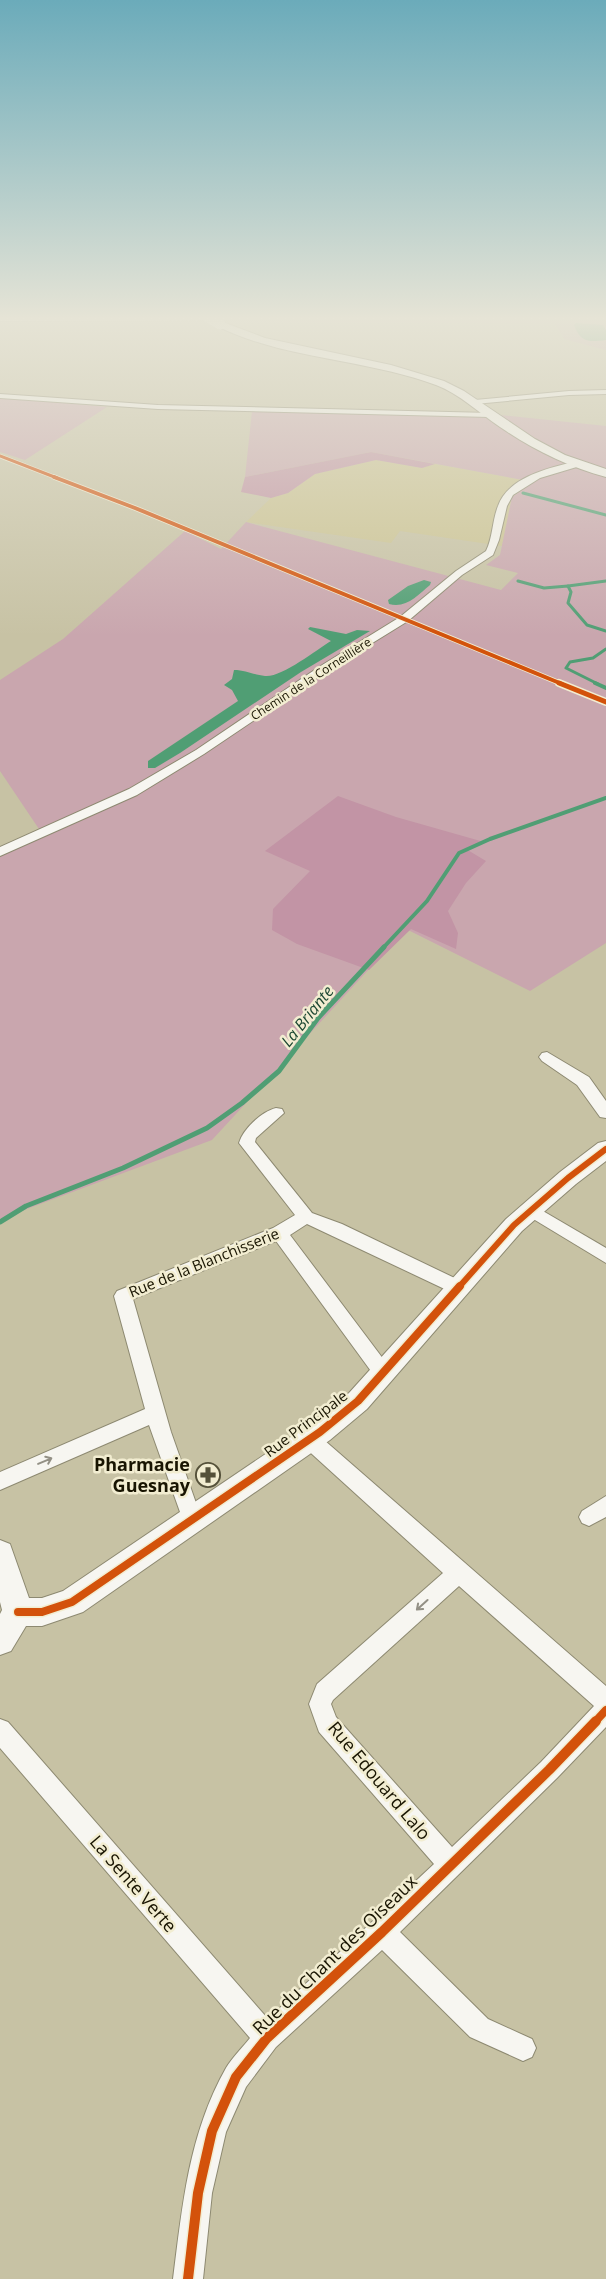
<svg xmlns="http://www.w3.org/2000/svg" width="606" height="2279" viewBox="0 0 606 2279" font-family="'Open Sans',sans-serif">
  <rect width="100%" height="100%" fill="#c7c2a4"/>
  <!-- built -->
  <path fill="#cbc392" d="M376,460L422,468L435,464L535,482L512,497L502,546L400,531L391,543L246,522L271,498L288,493L315,474Z"/>
  <!-- green -->
  <g fill="#c9a6ae">
    <path d="M202,317H606V350L564,339L555,324L206,321Z"/>
    <path d="M0,397L107,407L25,460L0,452Z"/>
    <path d="M252,411L481,413L606,426V943L530,991L406,929L212,1140L0,1219V857L43,835L0,771V680L63,639L185,531L221,549L246,522L501,590L518,573L486,565L500,555L512,497L534,482L371,452L245,477Z"/>
  </g>
  <!-- forest -->
  <g fill="#c294a5">
    <path d="M371,452L435,464L422,468L376,460L315,474L288,493L271,498L241,492L245,477Z"/>
    <path d="M338,796L396,817L484,842L466,849L486,861L466,883L448,911L458,933L456,949L411,929L369,970L297,944L272,930L273,909L310,871L265,851Z"/>
  </g>
  <!-- water -->
  <g fill="#509e74">
    <path d="M576,323L603,325L606,330V340C588,342 581,343 574,325Z"/>
    <path d="M424,580L431,582L430,585C418,595 406,609 389,604L388,600L408,586Z"/>
    <path d="M310,627L346,634L357,630L370,631L301,672L180,753L155,768H148V761L238,701L232,690L224,685L232,679L234,670C246,670 254,675 265,676C281,678 316,650 331,641L308,629Z"/>
  </g>
  <g fill="none" stroke-linecap="round" stroke-linejoin="round">
    <!-- stream-far2 -->
    <g stroke="#509e74" stroke-width="3">
      <path d="M523,493L606,515"/>
      <path d="M518,581L544,588L568,586L571,592L568,603L587,625L606,631"/>
      <path d="M568,586L606,581"/>
      <path d="M598,684L566,668L570,662L593,658L606,649"/>
    </g>
    <!-- stream-far1 -->
    <g stroke="#509e74" stroke-width="4">
      <path d="M595,683L606,688"/>
      <path d="M383,948L427,901L459,853L490,839L606,798"/>
    </g>
    <!-- stream -->
    <path stroke="#509e74" stroke-width="5" d="M0,1222L26,1206L123,1168L207,1128L242,1103L279,1071L318,1018L384,947"/>
    <defs>
      <g id="street">
        <path d="M606,390V394L569,395L475,404L471,402L475,400L569,391Z"/>
        <path d="M0,394L158,405L490,413L494,415L490,417L158,409L0,398Z"/>
        <path d="M577,461L581,464L580,466L540,478L513,495L507,506L499,540L493,555L462,575L408,621L327,671L204,754L137,795L0,856V847L129,789L196,750L319,667L400,617L456,571L486,551C493,537 492,521 498,506C509,476 550,468 577,461Z"/>
        <path d="M547,1052L589,1077L606,1101V1118L600,1117L577,1085L542,1061L539,1057L542,1053Z"/>
        <path d="M276,1108L282,1109L284,1113L256,1138L255,1142L312,1213L342,1224L465,1283L468,1288L465,1293L459,1295L453,1293L307,1224L290,1235L390,1368L392,1373L390,1378L383,1381L376,1378L276,1241L133,1299L171,1432L202,1520L199,1526L192,1529L185,1526L149,1425L0,1490V1472L145,1409L114,1296L117,1291L273,1228L295,1215L239,1143C243,1129 261,1112 276,1108Z"/>
        <path d="M531,1204L606,1248V1263L525,1214L522,1210L525,1206Z"/>
        <path d="M309,1431L316,1433L606,1686V1727L557,1778L400,1932L488,2019L532,2039L536,2048L532,2057L523,2061L470,2037L382,1950L276,2047L246,2087L226,2132L212,2193L203,2279H173C182,2206 189,2133 226,2068C232,2058 242,2048 250,2038L0,1748V1719L8,1722L268,2019L434,1864L319,1732L309,1704L317,1684L443,1573L302,1445L299,1439L302,1433ZM459,1586L594,1706L541,1762L452,1847L336,1717L331,1704L333,1700Z"/>
        <path d="M606,1496V1517L589,1526L582,1523L579,1517L582,1511Z"/>
      </g>
      <g id="secondary">
        <path d="M220,321L265,338L391,365L444,381L464,391L535,439L565,455L606,469V477C568,467 532,449 500,427C479,413 460,394 436,385C367,359 282,359 217,326V322Z"/>
        <path d="M606,1141V1161L576,1184L522,1231L367,1409L330,1440L83,1612L42,1626H26L11,1651L0,1655V1614L2,1610L0,1602V1540L10,1544L29,1598H42L63,1591L310,1424L349,1393L506,1219L560,1172L598,1143Z"/>
      </g>
      <path id="highway" d="M0,317H606V320L0,321Z"/>
    </defs>
    <!-- street casing -->
    <use href="#street" stroke="#8d8971" stroke-width="2"/>
    <!-- secondary casing -->
    <use href="#secondary" stroke="#8d8971" stroke-width="2"/>
    <!-- highway casing -->
    <use href="#highway" stroke="#8d8971" stroke-width="1"/>
    <!-- street -->
    <use href="#street" fill="#f7f6f1" fill-rule="evenodd"/>
    <!-- secondary -->
    <use href="#secondary" fill="#f7f6f1" fill-rule="evenodd"/>
    <!-- highway -->
    <use href="#highway" fill="#f7f6f1" fill-rule="evenodd"/>
    <defs>
      <path id="secondary-bridge" d="M208,317L220,324"/>
    </defs>
    <!-- secondary-bridge casing -->
    <use href="#secondary-bridge" stroke="#8d8971" stroke-width="11" stroke-linecap="butt"/>
    <!-- secondary-bridge -->
    <use href="#secondary-bridge" stroke="#f7f6f1" stroke-width="11"/>
    <defs>
      <path id="cycleway-far5" d="M0,456L57,478"/>
      <path id="cycleway-far4" d="M54,477L135,508L562,684"/>
      <path id="cycleway-far3" d="M559,683L606,702"/>
      <path id="cycleway-far2" d="M459,1287L514,1225L568,1178L606,1149"/>
      <g id="cycleway-far1">
        <path d="M18,1612H42L72,1602L320,1432L358,1401L460,1286"/>
        <path d="M595,1722L606,1710"/>
      </g>
      <path id="cycleway" d="M188,2279L198,2193L212,2131L236,2077L267,2038L382,1932L549,1770L596,1721"/>
    </defs>
    <!-- cycleway-far5 casing -->
    <use href="#cycleway-far5" stroke="#f2edd1" stroke-width="4.5"/>
    <!-- cycleway-far4 casing -->
    <use href="#cycleway-far4" stroke="#f2edd1" stroke-width="5.5"/>
    <!-- cycleway-far3 casing -->
    <use href="#cycleway-far3" stroke="#f2edd1" stroke-width="8"/>
    <!-- cycleway-far2 casing -->
    <use href="#cycleway-far2" stroke="#f2edd1" stroke-width="9"/>
    <!-- cycleway-far1 casing -->
    <use href="#cycleway-far1" stroke="#f2edd1" stroke-width="11"/>
    <!-- cycleway casing -->
    <use href="#cycleway" stroke="#f2edd1" stroke-width="13"/>
    <!-- cycleway-far5 -->
    <use href="#cycleway-far5" stroke="#d3520b" stroke-width="3"/>
    <!-- cycleway-far4 -->
    <use href="#cycleway-far4" stroke="#d3520b" stroke-width="4"/>
    <!-- cycleway-far3 -->
    <use href="#cycleway-far3" stroke="#d3520b" stroke-width="5"/>
    <!-- cycleway-far2 -->
    <use href="#cycleway-far2" stroke="#d3520b" stroke-width="6"/>
    <!-- cycleway-far1 -->
    <use href="#cycleway-far1" stroke="#d3520b" stroke-width="8"/>
    <!-- cycleway -->
    <use href="#cycleway" stroke="#d3520b" stroke-width="10"/>
  </g>
  <!-- one-way arrows -->
  <defs><path id="oneway-shaft" d="M-6 0H5M1.5-3L5.5 0L1.5 3" fill="none" stroke-width="1.6" stroke-linecap="round" stroke-linejoin="round" transform="scale(1.25)"/></defs>
  <g stroke="#939085">
    <use href="#oneway-shaft" transform="translate(45 1461) rotate(-23)"/>
    <use href="#oneway-shaft" transform="translate(422 1605) rotate(138)"/>
  </g>
  <!-- sky -->
  <linearGradient id="sky" x2="0" y2="1"><stop stop-color="#6babba"/><stop offset="0.5" stop-color="#e6e4d6"/><stop offset="1" stop-color="#e6e4d6" stop-opacity="0"/></linearGradient>
  <rect width="606" height="636" fill="url(#sky)"/>
  <!-- icons -->
  <defs>
    <symbol id="pharmacy-ring" viewBox="-11 -11 22 22"><circle r="9.5" fill="#f2edd1" stroke="#55513a" stroke-width="1.5"/><path d="M-2-6h4v4h4v4h-4v4h-4v-4h-4v-4h4Z" fill="#55513a"/></symbol>
  </defs>
  <g fill-rule="evenodd">
    <use href="#pharmacy-ring" x="194" y="1461" width="28" height="28"/>
  </g>
  <g text-anchor="middle" stroke-width="5" stroke-linejoin="round" paint-order="stroke">
    <!-- far-street labels -->
    <g font-size="12" fill="#181401" stroke="#f2edd1">
      <text transform="translate(311 679) rotate(-33)" y="4">Chemin de la Corneillière</text>
    </g>
    <!-- street labels -->
    <g font-size="15" fill="#181401" stroke="#f2edd1">
      <text transform="translate(204 1263) rotate(-22)" y="5">Rue de la Blanchisserie</text>
      <text transform="translate(306 1424) rotate(-37)" y="5">Rue Principale</text>
    </g>
    <!-- water labels -->
    <g font-size="16" font-style="italic" fill="#1d4833" stroke="#f2edd1">
      <text transform="translate(307 1016) rotate(-51)" y="6">La Briante</text>
    </g>
    <!-- near-poi labels -->
    <g font-size="18" font-weight="bold" fill="#181401" stroke="#f2edd1" text-anchor="end">
      <text x="190" y="1471">Pharmacie<tspan x="190" dy="21">Guesnay</tspan></text>
    </g>
    <!-- near-street labels -->
    <g font-size="18" fill="#181401" stroke="#f2edd1">
      <text transform="translate(379 1781) rotate(50)" y="6">Rue Edouard Lalo</text>
      <text transform="translate(133 1884) rotate(49)" y="6">La Sente Verte</text>
      <text transform="translate(335 1955) rotate(-44)" y="6">Rue du Chant des Oiseaux</text>
    </g>
  </g>
</svg>
